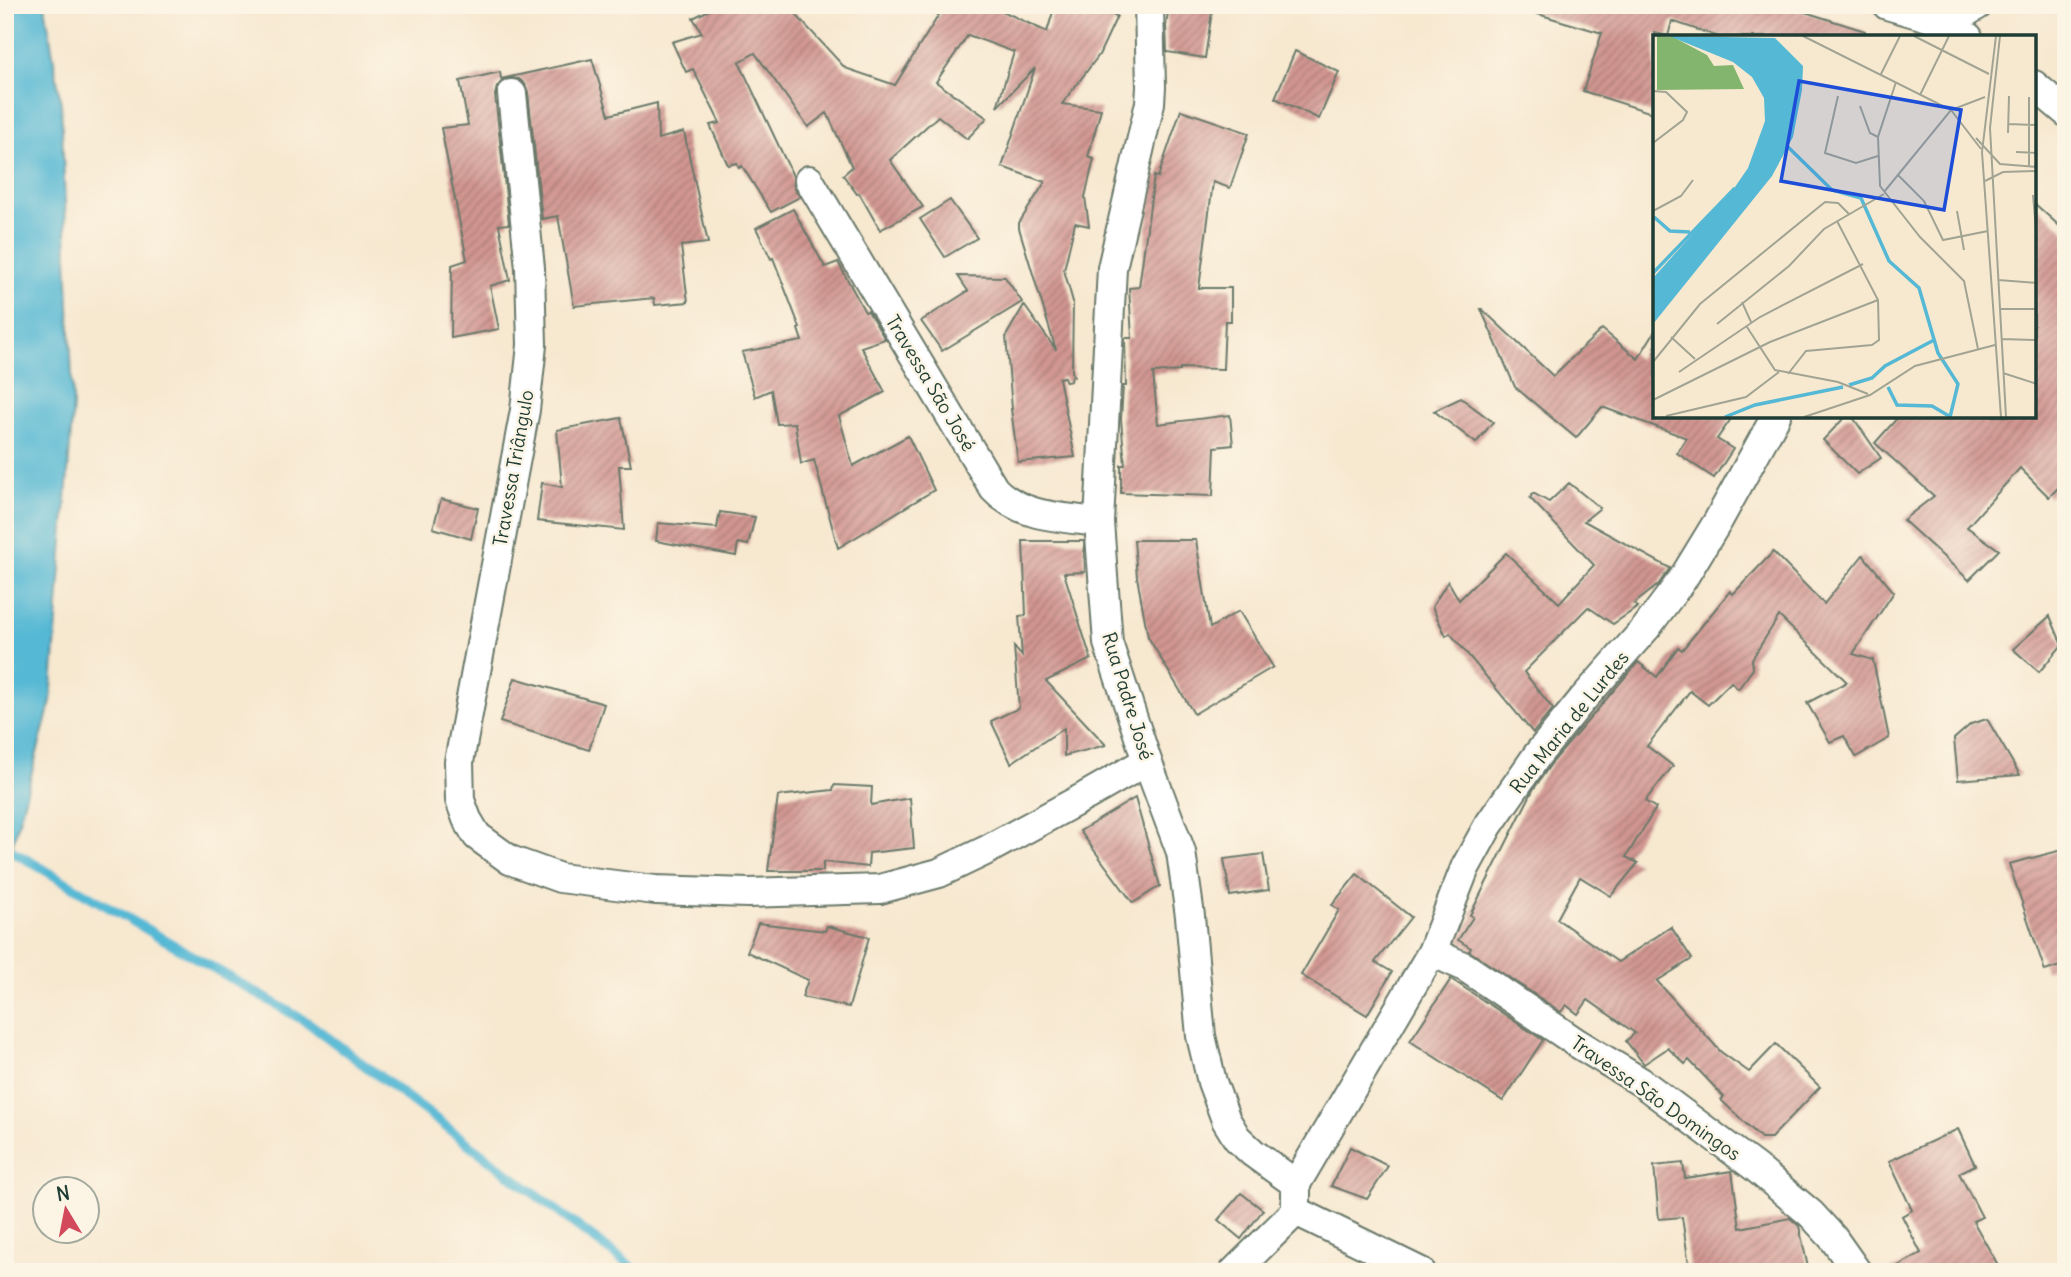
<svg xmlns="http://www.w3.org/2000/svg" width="2071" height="1277" viewBox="0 0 2071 1277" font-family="Delius,sans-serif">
  <defs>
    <pattern id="building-hatch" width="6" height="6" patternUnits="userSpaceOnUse" patternTransform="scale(1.75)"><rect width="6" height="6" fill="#d29691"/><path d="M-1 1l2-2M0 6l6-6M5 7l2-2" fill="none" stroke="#aa7c77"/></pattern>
  </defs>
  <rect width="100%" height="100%" fill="#fcf5e5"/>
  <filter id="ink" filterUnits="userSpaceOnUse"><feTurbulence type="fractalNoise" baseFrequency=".0143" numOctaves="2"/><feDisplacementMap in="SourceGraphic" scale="14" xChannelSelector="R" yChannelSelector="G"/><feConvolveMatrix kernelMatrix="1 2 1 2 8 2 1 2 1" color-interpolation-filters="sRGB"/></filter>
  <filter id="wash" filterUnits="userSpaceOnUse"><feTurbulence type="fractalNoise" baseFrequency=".00686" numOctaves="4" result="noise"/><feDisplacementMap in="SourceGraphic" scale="28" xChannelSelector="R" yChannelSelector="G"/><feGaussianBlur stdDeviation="1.57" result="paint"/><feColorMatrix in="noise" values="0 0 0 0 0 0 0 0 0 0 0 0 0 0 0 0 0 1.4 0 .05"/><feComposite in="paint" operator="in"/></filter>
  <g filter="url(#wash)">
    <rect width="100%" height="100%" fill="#f7e8d0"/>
    <!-- water -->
    <path fill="#55b8d4" stroke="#3a7a84" stroke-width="2" d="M5,5H45L61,104L73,405L51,701L5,873Z"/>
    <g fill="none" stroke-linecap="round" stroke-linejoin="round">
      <!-- stream -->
      <path stroke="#55b8d4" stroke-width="10" d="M5,847L310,1024L638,1272"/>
    </g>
    <g id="blocks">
      <!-- building -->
      <g fill="url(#building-hatch)">
        <path d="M719,5H791L799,18L845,68L895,85L945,5H990L1047,32L1055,5H1089L1117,16L1099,55L1062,104L1101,109L1088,157L1094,159L1085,197L1089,226L1075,223L1064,270L1073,302L1072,372L1074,376H1072L1071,381L1066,382L1064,377L1059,378L1075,457L1018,462L1011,409H1012L1006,336L1024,305L1056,350L1019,228V223L1045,182L1002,167L1035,68L997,107L1014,52L968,35L936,82L987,118L967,139L938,116L890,160L923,207L880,230L859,193L857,194L843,175L852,167L827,113L808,127L755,53L739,62L793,176L794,188L800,197L771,212L742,166L739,168L737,163L728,165L710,125L720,123L693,69L686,72L672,42L702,33L693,18Z"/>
        <path d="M1169,5H1213L1205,58L1167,52L1166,26Z"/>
        <path d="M1532,5H1783L1865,31L1864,37H1719L1672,21L1668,36L1655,33V114L1583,91L1602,33L1531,12Z"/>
        <path d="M1295,51L1339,72L1319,119L1275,98Z"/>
        <path d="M592,59L609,115L657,103L658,139L684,132L708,243L681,246L688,302L655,305L654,298L574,306L558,216L542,219L528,92L525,84L519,79L510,78L503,80L497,87L495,95L509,224L499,225L510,280L490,286L499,329L451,338L452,265L467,260L441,128L468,125L460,81L500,72L501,79Z"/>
        <path d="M1181,110L1249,133L1230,188L1213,182L1199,288H1231V321H1225L1223,369L1180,368V371L1153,373L1158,424L1230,415L1233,445L1215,447L1213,496L1121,493V465H1125L1121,419L1123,386H1126L1125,338H1132L1129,288L1139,287L1154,176L1158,177Z"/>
        <path d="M950,200L977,238L945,257L920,219Z"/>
        <path d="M2034,203L2066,232V480L2049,497L2020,468L1967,527L1999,550L1969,580L1903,520L1934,496L1875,443L1899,416H2034Z"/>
        <path d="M793,209L825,267L838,262L865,312L868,311L885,339L861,347L885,392L839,416L853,466L908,436L934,490L838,548L814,460L801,464L795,423L777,424L771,390L755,397L742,352L802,341L798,329L800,328L773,258L771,259L756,228Z"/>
        <path d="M958,276L1005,277L1022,302L942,351L921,321L968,291Z"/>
        <path d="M1481,309H1482L1553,376L1602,329L1638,359L1655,331V416H1733L1717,439L1733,449L1714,478L1677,453L1687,438L1602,407L1576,438L1515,387Z"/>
        <path d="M1461,398L1493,422L1476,443L1434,411Z"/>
        <path d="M1846,416H1852L1881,458L1857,474L1823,440Z"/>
        <path d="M621,418L631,466H619L624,530L537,521L542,483L562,487L557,430Z"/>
        <path d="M1569,483L1600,508L1584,521L1670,568L1658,585L1634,604L1638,607L1613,624L1588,607L1524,672L1553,709L1533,733L1450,633L1446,636L1432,607L1448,581L1459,600L1506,553L1559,603L1594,565L1530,498L1533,493L1549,502Z"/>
        <path d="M441,499L478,508L471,539L433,528Z"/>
        <path d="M720,512L755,517L748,545L738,543L736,556L656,541L658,523L717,528Z"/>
        <path d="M1134,540H1196L1210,628L1239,611L1273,667L1194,714L1148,637L1137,577Z"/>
        <path d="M1023,541H1084L1085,572L1064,573L1091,659L1046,681L1106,745L1064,756V728L1011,763L991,721L1019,708L1014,647L1022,656L1019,616L1026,615Z"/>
        <path d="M1773,552L1824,604L1863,555L1894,592L1853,654L1873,660L1889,738L1856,757L1844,736L1830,742L1807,703L1847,682L1779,616L1752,659L1753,669L1738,689L1731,682L1708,705L1690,691L1647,746L1673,766L1645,801L1656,808L1626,857L1638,863L1611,896L1580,877L1557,919L1618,962L1671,927L1692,959L1657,981L1721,1052L1749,1072L1776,1044L1820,1087L1771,1138H1761L1721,1100L1724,1097L1689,1060L1685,1064L1668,1048L1644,1064L1626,1041L1635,1033L1588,1000L1578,1014L1566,1005L1561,1012L1469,951L1471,948L1458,940L1473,917L1470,915L1533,790L1551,764L1638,662L1657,677L1678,647L1682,650L1730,591L1733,594Z"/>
        <path d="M2050,616L2062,645L2039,672L2013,649Z"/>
        <path d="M515,678L604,704L589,750L500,722Z"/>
        <path d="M1987,719L2020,775L1958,780L1954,739L1971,724Z"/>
        <path d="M834,785L872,787L871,805L910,798L914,848L869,853L868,867L823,862V871H768L778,796L833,790Z"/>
        <path d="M1135,798L1160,886L1133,903L1080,831Z"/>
        <path d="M2066,849V964L2045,971L2009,864Z"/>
        <path d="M1263,854L1269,890L1230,896L1224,859Z"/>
        <path d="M1357,874L1411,917L1375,962L1392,972L1367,1015L1301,975L1339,910L1332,905Z"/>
        <path d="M758,923L825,931L827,926L869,937L849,1007L802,997L808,980L747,952Z"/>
        <path d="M1451,979L1543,1040L1503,1101L1410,1041Z"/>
        <path d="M1958,1129L1975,1165L1959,1173L1982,1217L1973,1221L2002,1272H1887L1921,1253L1902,1216L1912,1210L1889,1161Z"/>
        <path d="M1350,1147L1388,1166L1367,1199L1331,1186Z"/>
        <path d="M1683,1163L1685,1178L1732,1171L1740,1228L1790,1218L1799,1226L1809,1272H1690L1682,1217L1659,1219L1654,1166Z"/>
        <path d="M1241,1193L1263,1210L1241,1239L1218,1220Z"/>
      </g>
    </g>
  </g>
  <g filter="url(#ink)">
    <use href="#blocks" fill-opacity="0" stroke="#6b796b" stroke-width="2"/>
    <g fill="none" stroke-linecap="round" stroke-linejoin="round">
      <defs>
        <g id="street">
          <path d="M1149,5L1151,87L1150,103L1112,268L1099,522L1108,643L1147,761L1181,852L1190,916L1201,1036L1212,1082L1226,1120L1237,1138L1253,1153L1296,1184"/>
          <path d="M1887,5L1949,23L1968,37"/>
          <path d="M1943,37L1949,23L1978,5"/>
          <path d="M2034,85L2066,112"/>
          <path d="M512,94L530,268L532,345L525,410L459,762L460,800L467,819L477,836L510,860L560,878L655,890L748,893L880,889L939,873L985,851L1086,796L1147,761"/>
          <path d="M809,180L994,489C1022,518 1062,517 1099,522"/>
          <path d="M1432,952L1465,967L1577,1043L1641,1082L1756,1168L1811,1214L1833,1238L1857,1272"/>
          <path d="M1296,1184L1432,952L1465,868L1488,826L1538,754L1583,699L1646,628L1682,580L1718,521L1776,416"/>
          <path d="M1296,1184V1211L1421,1272"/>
          <path d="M1234,1272L1296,1211"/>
        </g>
      </defs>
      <!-- street casing -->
      <use href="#street" stroke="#6b796b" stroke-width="32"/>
      <!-- street -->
      <use href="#street" stroke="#fff" stroke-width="28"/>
    </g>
  </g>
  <g text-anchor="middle" stroke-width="5" stroke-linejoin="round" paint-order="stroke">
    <!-- street labels -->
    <g font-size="19" fill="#1f3d34" stroke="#fcf5e5">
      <text transform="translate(931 383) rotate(59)" y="7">Travessa São José</text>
      <text transform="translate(513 468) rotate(-80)" y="7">Travessa Triângulo</text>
      <text transform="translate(1128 696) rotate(73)" y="7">Rua Padre José</text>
      <text transform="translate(1569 722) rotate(-51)" y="7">Rua Maria de Lurdes</text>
      <text transform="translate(1656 1098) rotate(35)" y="7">Travessa São Domingos</text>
    </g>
  </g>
  <!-- overview -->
  <g transform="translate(1653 35)">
    <rect width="383" height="383" fill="#f7e8d0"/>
    <path d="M4,1L20,2L54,20L61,31L80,30L91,54L4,55Z" fill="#83b56f"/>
    <path d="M16,1L122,3L150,31L149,55L140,102L119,141L0,289V243L82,152L95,133L112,86L111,63L99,42L80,27Z" fill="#55b8d4"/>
    <path fill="none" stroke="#55b8d4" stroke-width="3.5" d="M134,111L179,155L208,163L236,226L266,253L285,318L305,349L297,382M1,182L17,196L37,197M0,238L82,153M196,350L219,343L232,331L281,305M235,352L244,370L279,371L296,381M72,382L102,370L190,352"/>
    <path fill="none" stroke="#a1a492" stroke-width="2" d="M150,1L298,75L328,114M261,1L336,39M343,1L329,117L348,382M347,1L337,93L353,382M228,39L247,1M243,47L225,102L227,151L267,202L311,246L325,314M0,56L13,57L34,77L30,85L0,108M267,60L296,1M185,61L172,118L203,128L225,121M207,71L217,98L225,102M356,89L384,90M355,98L356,61M323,103L347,129L384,132M363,117L384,118M376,132V62M245,140L271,166L290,205L335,196M332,146L350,137L384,136M231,157L298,75L332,62M380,160L384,206M0,176L28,161L40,145M304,176L311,215M345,245L384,248M89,267L98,287M347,274H384M64,289L136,231L171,194L231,159M94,292L122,335L185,347L215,359M18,302L42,324M348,304L384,305M0,327L47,269L172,167L185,168L196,179M26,337L107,282L210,229M350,338L384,349M135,339L153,316L219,310L226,305L225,265L184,186M0,365L117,307L225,265M13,381L93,362L126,337M151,382L217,360L262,331L342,310"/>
    <path fill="#1d4ed8" fill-opacity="0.15" stroke="#1d4ed8" stroke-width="3.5" d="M146,46L308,75L291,175L128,146Z"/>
    <rect width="383" height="383" fill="none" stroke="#1f3d34" stroke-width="3.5"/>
  </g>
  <!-- margin -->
  <rect width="2071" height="1277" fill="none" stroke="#fcf5e5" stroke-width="28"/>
  <!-- north arrow -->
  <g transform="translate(66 1210) rotate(350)"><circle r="33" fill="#fcf5e5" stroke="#a4ab9e" stroke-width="2"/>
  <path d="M0-5L12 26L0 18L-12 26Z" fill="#d1495b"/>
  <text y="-10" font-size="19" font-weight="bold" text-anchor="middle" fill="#1f3d34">N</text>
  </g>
</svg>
